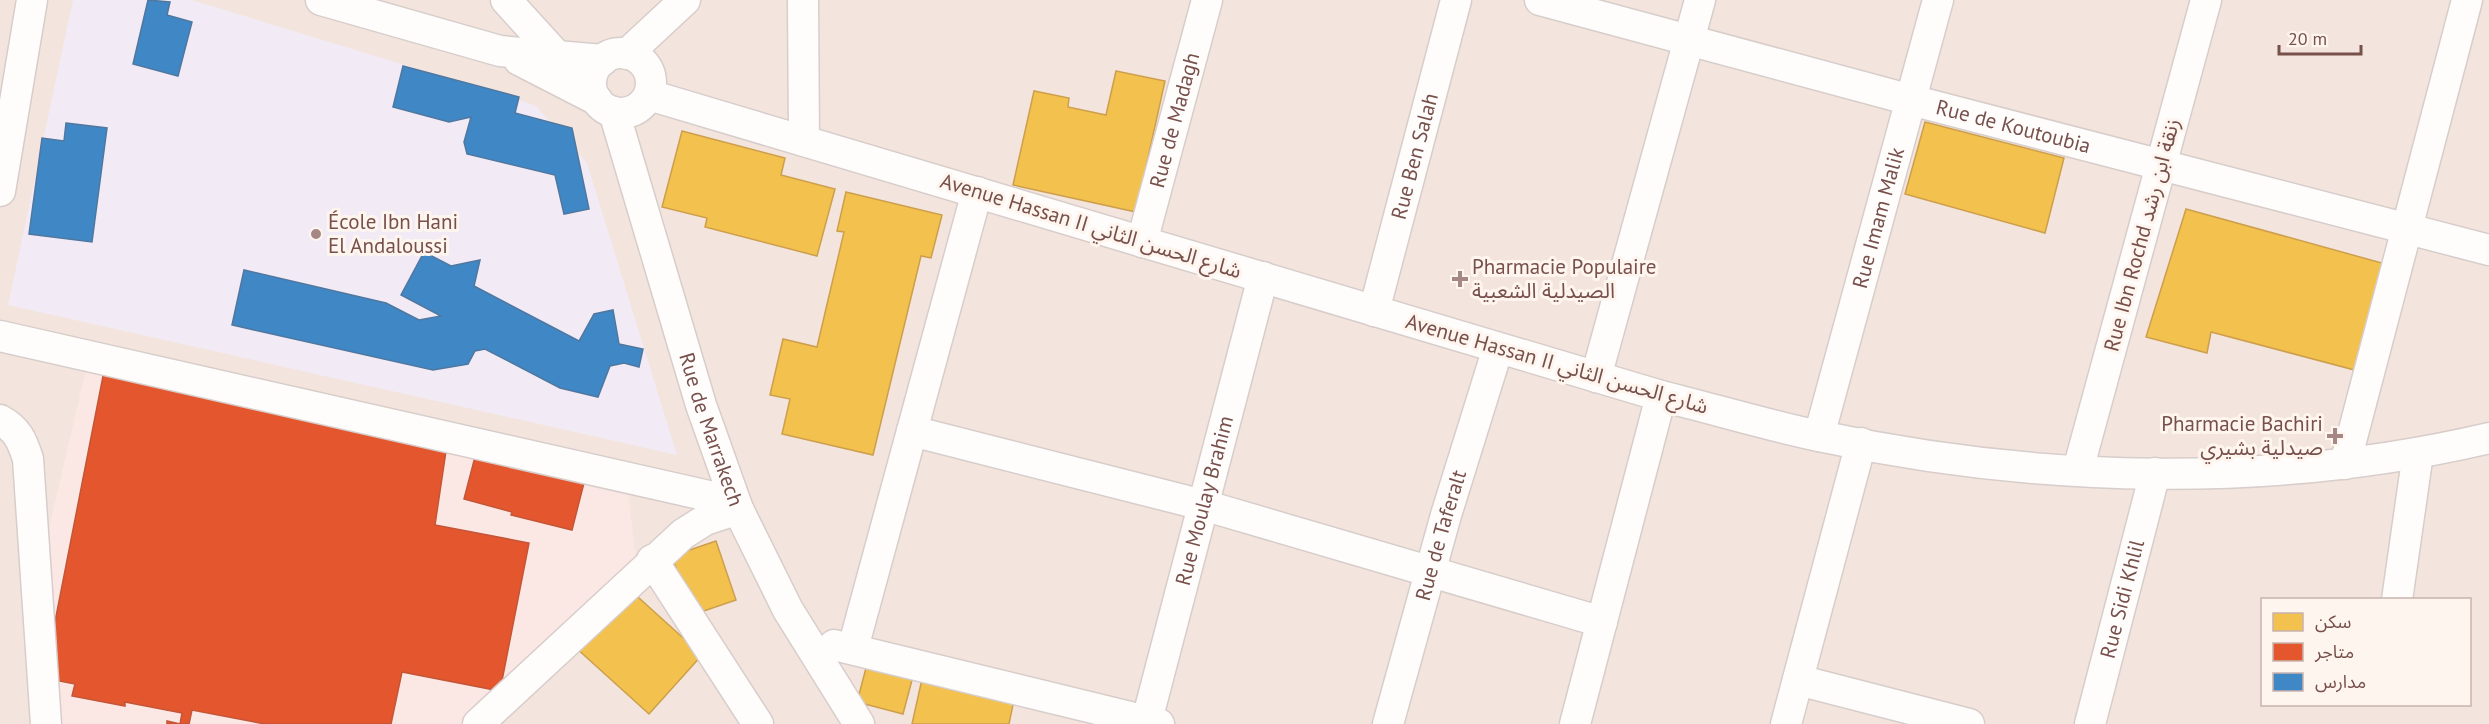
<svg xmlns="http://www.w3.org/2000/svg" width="2489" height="724" viewBox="0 0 2489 724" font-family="'PT Sans','Noto Sans Arabic',sans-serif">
  <rect width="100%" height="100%" fill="#f8f1ed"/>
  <!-- residential -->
  <path fill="#f3e5dd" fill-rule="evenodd" d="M0,0H2489V724H0ZM2262,600H2470V704H2262Z"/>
  <!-- commercial -->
  <path fill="#fbe7e4" d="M88,361L626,476L636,558L464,724H47L36,584Z"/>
  <!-- education -->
  <path fill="#f2eaf4" d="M73,0H192L535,105L587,163L677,455L8,305Z"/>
  <!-- homes -->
  <g fill="#f2c14e" stroke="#cd9f4d" stroke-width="1.5">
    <path d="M1116,71L1165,81L1136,212L1013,185L1034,91L1069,98L1068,107L1106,115Z"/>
    <path d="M1925,122L2064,158L2045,233L1905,194Z"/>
    <path d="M682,131L785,158L781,175L835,189L817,256L705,227L707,218L662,207Z"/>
    <path d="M846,192L942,215L931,258L921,256L873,455L782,434L790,399L770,395L783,339L817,347L844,232L837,231Z"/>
    <path d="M2186,209L2389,265L2362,372L2211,332L2207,353L2146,337Z"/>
    <path d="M716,541L736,600L692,615L672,556Z"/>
    <path d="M628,588L702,655L649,714L575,647Z"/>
    <path d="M870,653L916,665L903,714L857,702Z"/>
    <path d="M924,670L1016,690L1009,724H912Z"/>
  </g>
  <!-- shops -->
  <g fill="#e4572e" stroke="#c45537" stroke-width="1.5">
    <path d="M105,366L446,451L435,525L529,543L500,691L402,672L391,724H265L192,710L189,724H167V721L180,724L182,713L125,702V706L72,696L75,684L44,678Z"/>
    <path d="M476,453L586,475L572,530L511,515L512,512L464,499Z"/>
  </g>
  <!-- schools -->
  <g fill="#3f88c5" stroke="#5077a0" stroke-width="1.5">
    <path d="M148,0L170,2L167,15L192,22L178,76L133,64Z"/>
    <path d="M403,66L519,97L515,113L572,128L589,209L564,214L555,175L467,154L464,142L471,117L449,122L393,107Z"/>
    <path d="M66,123L107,128L92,242L29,234L42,138L64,141Z"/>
    <path d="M424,252L451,266L480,260L474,286L579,341L594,314L613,310L619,344L643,349L639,367L624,363L610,366L598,397L560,388L485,349L475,351L468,364L433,370L232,325L244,270L386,303L419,320L441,316L401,295Z"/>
  </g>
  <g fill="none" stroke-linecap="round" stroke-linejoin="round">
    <defs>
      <g id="minor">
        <path d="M321,0L500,51L603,60"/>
        <path d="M506,0L558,57"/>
        <path d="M803,0L804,141"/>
        <path id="s1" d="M1540,0L1911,100L2489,250"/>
        <circle cx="621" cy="83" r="30"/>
        <path d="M627,54L685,0"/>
        <path d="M519,60L597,100"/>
        <path d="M649,95L1661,396C1714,409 1766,425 1819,436C2038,483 2271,489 2489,438"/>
        <path id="s2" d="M614,112L701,405L738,509L788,610L859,724"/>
        <path d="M0,191L32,0"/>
        <path id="s3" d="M1142,242L1207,0"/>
        <path id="s4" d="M1374,311L1456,0"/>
        <path d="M0,336L735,502"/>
        <path d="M1596,377L1700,0"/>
        <path d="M0,420C17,429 22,440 28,459L46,724"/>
        <path d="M912,431L1203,505L1602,622"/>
        <path id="s5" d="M1819,436L1938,0"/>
        <path d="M2345,464L2467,0"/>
        <path d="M2078,470L2206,0"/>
        <path d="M652,560L758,724"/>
        <path d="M2397,600L2418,453"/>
        <path d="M834,645L1159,724"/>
        <path d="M853,648L977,192"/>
        <path d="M1798,680L1969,724"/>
        <path d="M478,724L683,534L705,520L738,509"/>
        <path id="s6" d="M1146,724L1263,277"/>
        <path id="s7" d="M1388,724L1446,515L1498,348"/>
        <path d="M1575,724L1661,396"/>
        <path d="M1786,724L1861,443"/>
        <path id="s8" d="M2090,724L2155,473"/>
      </g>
    </defs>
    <!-- minor casing -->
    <use href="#minor" stroke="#d7cdca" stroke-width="33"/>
    <!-- minor -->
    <use href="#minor" stroke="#fefdfc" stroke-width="30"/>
  </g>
  <!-- markers -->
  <g fill="#a58884" stroke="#fff5ef" stroke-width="2">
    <circle cx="316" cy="234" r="6"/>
    <path d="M1457 270h6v6h6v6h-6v6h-6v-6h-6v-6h6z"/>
    <path d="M2332 427h6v6h6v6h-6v6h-6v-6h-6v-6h6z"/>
  </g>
  <g text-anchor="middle" stroke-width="6" stroke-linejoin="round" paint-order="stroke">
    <!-- street labels -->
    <g font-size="21" fill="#78504b" stroke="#fff5ef">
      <text dy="7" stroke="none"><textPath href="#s3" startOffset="126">Rue de Madagh</textPath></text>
      <text dy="7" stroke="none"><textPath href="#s1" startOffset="490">Rue de Koutoubia</textPath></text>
      <text dy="7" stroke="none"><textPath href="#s4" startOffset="160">Rue Ben Salah</textPath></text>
      <text dy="7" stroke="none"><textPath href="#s5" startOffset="226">Rue Imam Malik</textPath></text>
      <text transform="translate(1091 226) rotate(17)" y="7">Avenue Hassan II شارع الحسن الثاني</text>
      <text transform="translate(2142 235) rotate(-75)" y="7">Rue Ibn Rochd زنقة ابن رشد</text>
      <text transform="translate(1557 364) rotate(16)" y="7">Avenue Hassan II شارع الحسن الثاني</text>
      <text dy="7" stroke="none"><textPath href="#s2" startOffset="332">Rue de Marrakech</textPath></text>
      <text dy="7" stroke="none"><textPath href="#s6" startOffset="231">Rue Moulay Brahim</textPath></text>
      <text dy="7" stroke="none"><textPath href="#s7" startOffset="196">Rue de Taferalt</textPath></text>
      <text dy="7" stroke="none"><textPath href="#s8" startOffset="129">Rue Sidi Khlil</textPath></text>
    </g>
    <!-- poi labels -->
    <g font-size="21" fill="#78504b" stroke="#fff5ef" text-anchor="start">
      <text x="328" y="229">École Ibn Hani<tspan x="328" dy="24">El Andaloussi</tspan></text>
      <text x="1472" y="274">Pharmacie Populaire<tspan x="1472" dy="24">الصيدلية الشعبية</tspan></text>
      <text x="2323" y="431" text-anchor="end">Pharmacie Bachiri<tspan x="2323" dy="24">صيدلية بشيري</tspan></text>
    </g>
  </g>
  <!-- legend -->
  <rect x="2261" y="598" width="210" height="108" fill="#fff5ef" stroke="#c9b3ad" stroke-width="1.5"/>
  <rect x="2273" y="613" width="30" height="18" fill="#f2c14e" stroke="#c9b3ad" stroke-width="1.5"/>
  <text x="2315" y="628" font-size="18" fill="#78504b">سكن</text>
  <rect x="2273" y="643" width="30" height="18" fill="#e4572e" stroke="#c9b3ad" stroke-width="1.5"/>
  <text x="2315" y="658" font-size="18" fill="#78504b">متاجر</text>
  <rect x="2273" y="673" width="30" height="18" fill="#3f88c5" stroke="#c9b3ad" stroke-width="1.5"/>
  <text x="2315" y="688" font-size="18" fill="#78504b">مدارس</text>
  <!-- scale -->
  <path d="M2279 45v9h82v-9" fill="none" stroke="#78504b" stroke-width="3"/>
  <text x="2288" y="45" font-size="18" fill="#78504b" stroke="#fff5ef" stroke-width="4.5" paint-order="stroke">20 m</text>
</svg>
